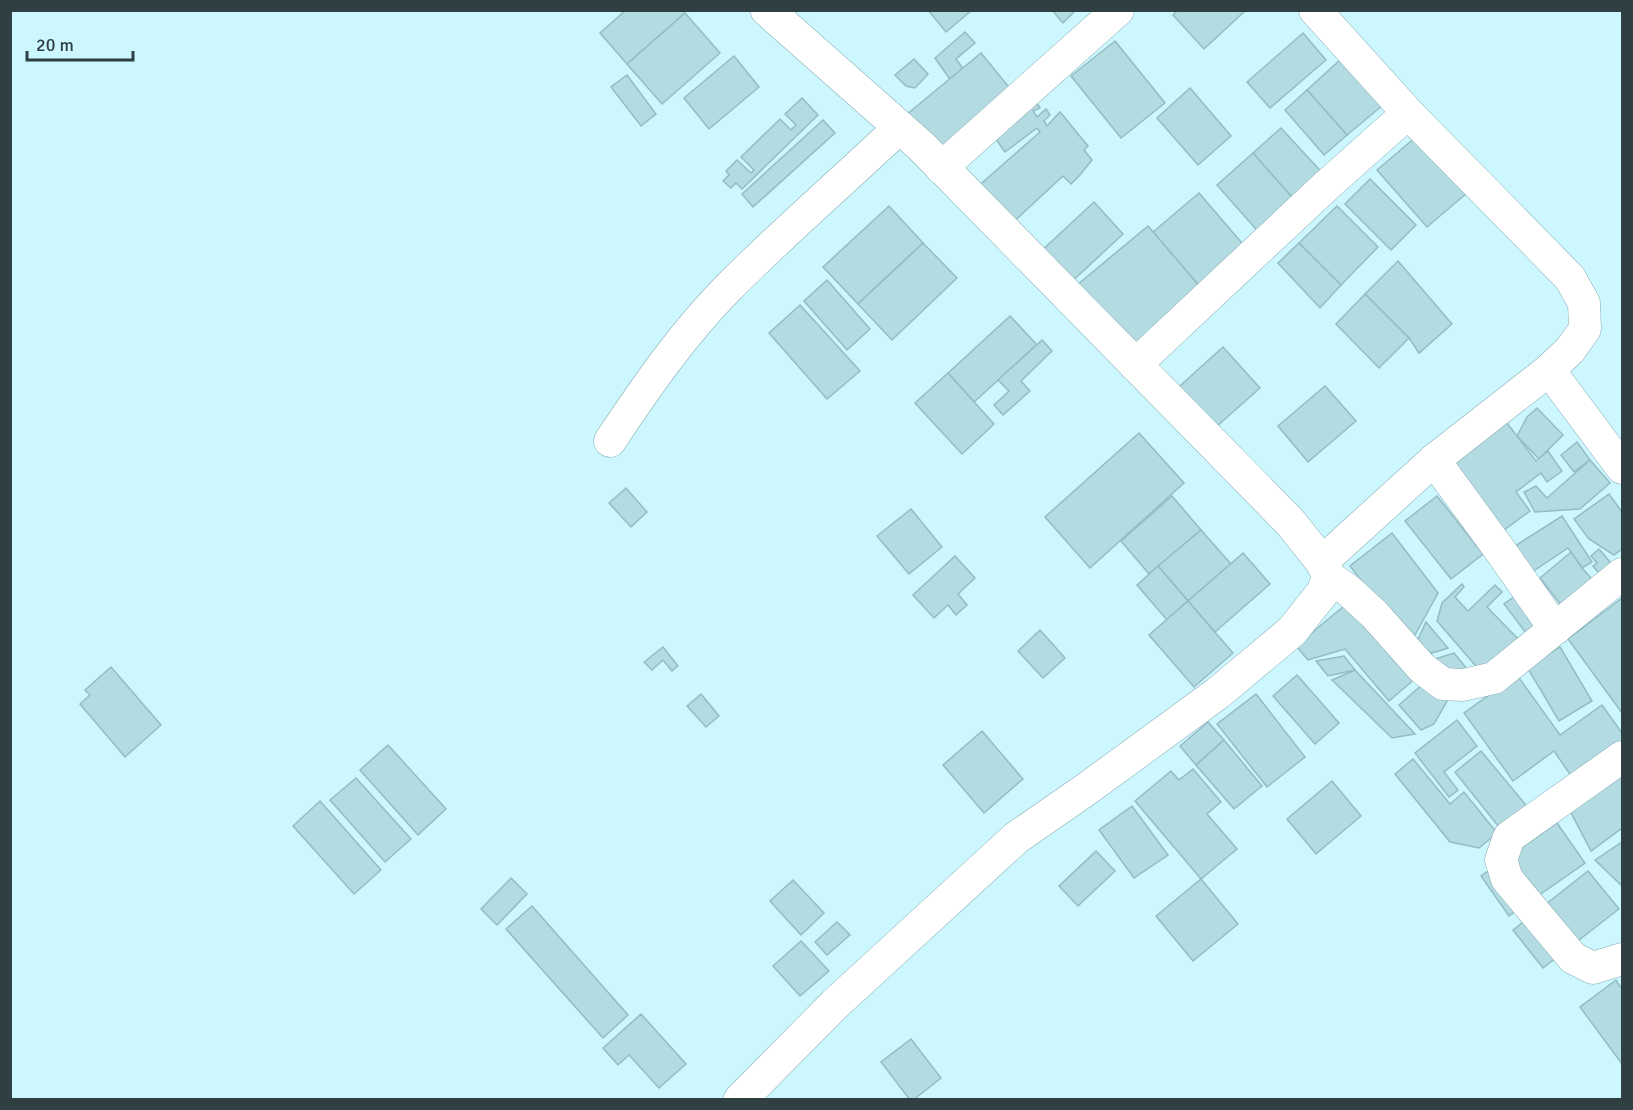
<svg xmlns="http://www.w3.org/2000/svg" width="1633" height="1110" viewBox="0 0 1633 1110" font-family="Signika,sans-serif">
  <rect width="100%" height="100%" fill="#cdf7fe"/>
  <!-- building -->
  <g fill="#b2dce2" stroke="#93bcc3" stroke-width="1.5">
    <path d="M626,10H683L685,13L627,64L600,33Z"/>
    <path d="M928,10H972L946,32Z"/>
    <path d="M1052,10H1076L1063,23Z"/>
    <path d="M1178,10H1246L1204,49L1173,15Z"/>
    <path d="M685,13L720,53L662,104L627,64Z"/>
    <path d="M965,32L975,43L956,59L966,73L954,85L935,58Z"/>
    <path d="M1303,33L1326,60L1270,108L1247,82Z"/>
    <path d="M1115,41L1165,103L1121,138L1071,76Z"/>
    <path d="M981,53L1017,97L943,158L906,115Z"/>
    <path d="M734,56L759,87L709,129L684,98Z"/>
    <path d="M1342,58L1383,105L1347,135L1307,90Z"/>
    <path d="M914,59L928,74L915,88L906,86L895,75Z"/>
    <path d="M627,75L656,114L641,126L611,87Z"/>
    <path d="M1190,88L1231,136L1198,165L1157,118Z"/>
    <path d="M1307,90L1347,135L1324,155L1285,110Z"/>
    <path d="M802,98L818,115L742,189L736,183L731,188L723,181L729,175L726,171L737,160L751,173L754,170L741,157L780,119L791,130L796,125L785,114Z"/>
    <path d="M1034,99L1040,108L1033,111L1037,117L1046,109L1050,115L1044,121L1047,126L1060,112L1088,146L1084,150L1092,160L1080,175L1071,184L1063,176L1008,227L975,189L1040,132L1037,128L1005,152L993,135Z"/>
    <path d="M823,120L835,133L753,207L742,194Z"/>
    <path d="M1281,128L1327,178L1298,204L1253,153Z"/>
    <path d="M1417,136L1467,193L1427,227L1377,170Z"/>
    <path d="M1253,153L1298,204L1262,236L1217,185Z"/>
    <path d="M1370,179L1416,225L1391,250L1345,204Z"/>
    <path d="M1199,193L1247,249L1201,288L1153,232Z"/>
    <path d="M1094,202L1123,234L1066,287L1037,255Z"/>
    <path d="M889,206L923,243L858,304L823,267Z"/>
    <path d="M1337,206L1378,247L1341,285L1299,243Z"/>
    <path d="M1148,226L1201,288L1134,354L1077,285Z"/>
    <path d="M923,243L957,278L892,340L858,304Z"/>
    <path d="M1299,243L1341,285L1320,308L1278,263Z"/>
    <path d="M1398,261L1452,324L1419,353L1409,338L1365,294Z"/>
    <path d="M827,280L870,329L847,350L804,301Z"/>
    <path d="M1365,294L1409,338L1379,368L1336,324Z"/>
    <path d="M800,305L860,371L827,399L769,333Z"/>
    <path d="M1010,316L1037,345L974,402L948,373Z"/>
    <path d="M1042,340L1052,351L1021,381L1030,391L1003,415L994,405L1009,391L998,380Z"/>
    <path d="M1223,347L1260,388L1207,435L1171,394Z"/>
    <path d="M948,373L994,424L962,454L915,403Z"/>
    <path d="M1325,386L1356,421L1308,462L1278,426Z"/>
    <path d="M1537,408L1563,435L1539,459L1517,436L1527,417Z"/>
    <path d="M1507,423L1536,461L1548,451L1562,471L1547,482L1541,473L1516,492L1530,511L1496,536L1446,468Z"/>
    <path d="M1139,433L1184,483L1090,568L1045,517Z"/>
    <path d="M1577,442L1590,460L1574,472L1561,455Z"/>
    <path d="M1590,460L1610,483L1580,509L1535,512L1524,492L1536,486L1547,498Z"/>
    <path d="M626,488L647,512L631,527L609,503Z"/>
    <path d="M1609,494L1622,512V549L1614,555L1589,539L1574,519Z"/>
    <path d="M1172,496L1201,530L1149,574L1121,541Z"/>
    <path d="M1437,496L1483,554L1451,579L1405,521Z"/>
    <path d="M911,509L942,547L909,574L877,536Z"/>
    <path d="M1562,516L1592,562L1582,568L1568,548L1532,572L1515,546Z"/>
    <path d="M1201,530L1231,564L1188,601L1158,566Z"/>
    <path d="M1392,533L1438,593L1410,644L1350,566Z"/>
    <path d="M1599,549L1616,569L1604,579L1593,566L1597,563L1591,556Z"/>
    <path d="M1571,552L1582,568L1600,588L1568,614L1540,578Z"/>
    <path d="M1243,553L1270,584L1215,632L1188,601Z"/>
    <path d="M955,556L975,578L958,594L967,605L956,615L948,605L934,618L913,595Z"/>
    <path d="M1158,566L1188,601L1167,620L1137,585Z"/>
    <path d="M1462,584L1464,587L1455,597L1468,611L1495,585L1502,592L1487,607L1521,642L1481,672L1437,621L1442,603Z"/>
    <path d="M1515,596L1539,629L1529,637L1504,604Z"/>
    <path d="M1622,598V713L1568,639Z"/>
    <path d="M1188,601L1233,653L1194,687L1149,635Z"/>
    <path d="M1350,601L1416,678L1389,701L1345,649L1308,660L1296,646Z"/>
    <path d="M1426,622L1448,648L1422,656L1415,646Z"/>
    <path d="M1040,630L1065,658L1043,678L1018,651Z"/>
    <path d="M663,647L678,666L672,671L663,660L652,670L644,662Z"/>
    <path d="M1560,647L1592,701L1559,721L1527,667Z"/>
    <path d="M1454,653L1473,676L1425,662Z"/>
    <path d="M1344,656L1355,670L1328,676L1316,661Z"/>
    <path d="M111,667L161,725L125,757L80,704L90,695L85,690Z"/>
    <path d="M1355,670L1415,734L1392,738L1332,680Z"/>
    <path d="M1297,675L1339,723L1315,744L1273,696Z"/>
    <path d="M1517,675L1560,735L1602,705L1622,733V750L1576,783L1554,751L1513,781L1464,713Z"/>
    <path d="M1424,683L1449,698L1434,724L1421,730L1399,705Z"/>
    <path d="M701,694L719,716L706,727L687,706Z"/>
    <path d="M1256,694L1305,757L1267,787L1217,724Z"/>
    <path d="M1457,720L1477,746L1444,772L1458,790L1449,797L1415,753Z"/>
    <path d="M1208,722L1224,740L1196,765L1180,746Z"/>
    <path d="M982,731L1023,779L984,813L943,765Z"/>
    <path d="M1224,740L1262,786L1234,809L1196,765Z"/>
    <path d="M388,745L446,809L418,835L360,770Z"/>
    <path d="M1481,751L1530,810L1503,832L1455,772Z"/>
    <path d="M1413,759L1450,804L1464,792L1497,833L1479,848L1450,842L1395,774Z"/>
    <path d="M1193,769L1221,802L1207,814L1237,849L1201,879L1135,801L1171,771L1179,780Z"/>
    <path d="M1622,773V828L1591,851L1567,805Z"/>
    <path d="M356,778L411,839L385,862L330,800Z"/>
    <path d="M1332,781L1361,816L1316,854L1287,819Z"/>
    <path d="M320,801L381,870L354,894L293,826Z"/>
    <path d="M1132,806L1168,855L1134,878L1099,830Z"/>
    <path d="M1557,823L1585,863L1509,916L1481,876Z"/>
    <path d="M1622,842V886L1595,860Z"/>
    <path d="M1096,851L1115,871L1078,906L1059,886Z"/>
    <path d="M1588,871L1619,909L1543,968L1513,930Z"/>
    <path d="M511,878L527,894L497,925L481,909Z"/>
    <path d="M1201,879L1238,924L1193,961L1156,916Z"/>
    <path d="M793,880L824,913L801,935L770,901Z"/>
    <path d="M532,906L628,1015L603,1038L506,929Z"/>
    <path d="M837,922L850,935L827,955L815,942Z"/>
    <path d="M801,941L829,971L800,996L773,966Z"/>
    <path d="M1616,980L1622,989V1064L1580,1007Z"/>
    <path d="M641,1014L686,1064L659,1088L629,1055L618,1065L603,1048Z"/>
    <path d="M911,1039L941,1078L913,1100H910L881,1062Z"/>
  </g>
  <g fill="none" stroke-linecap="round" stroke-linejoin="round">
    <defs>
      <g id="street">
        <path d="M1315,10L1408,113L1570,278L1584,303L1585,329L1570,350L1549,370L1434,460L1322,562"/>
        <path d="M941,168L1118,10"/>
        <path d="M1135,365L1326,186L1408,113"/>
        <path d="M1549,370L1622,468"/>
        <path d="M610,441C646,387 684,332 730,286C785,231 844,180 900,127"/>
        <path d="M1434,460L1502,553L1555,629"/>
        <path d="M1329,577L1348,590L1375,615L1422,668L1443,684L1463,685L1494,678L1622,574"/>
        <path d="M1622,757L1509,837L1501,860L1507,879L1573,958L1593,968L1622,959"/>
      </g>
      <path id="secondary" d="M740,1100L835,1004L1016,838L1088,788L1218,693L1292,631L1323,592L1329,577L1322,562L1290,522L921,146L767,10"/>
    </defs>
    <!-- street casing -->
    <use href="#street" stroke="#86aeb4" stroke-width="33"/>
    <!-- secondary casing -->
    <use href="#secondary" stroke="#86aeb4" stroke-width="34"/>
    <!-- street -->
    <use href="#street" stroke="#fff" stroke-width="32"/>
    <!-- secondary -->
    <use href="#secondary" stroke="#fff" stroke-width="33"/>
  </g>
  <!-- border -->
  <rect width="1633" height="1110" fill="none" stroke="#2f3f42" stroke-width="24"/>
  <!-- scale -->
  <path d="M27 51v9h106v-9" fill="none" stroke="#2f3f42" stroke-width="3"/>
  <text x="36" y="51" font-size="18" fill="#2f3f42" stroke="#cdf7fe" stroke-width="4.5" paint-order="stroke">20 m</text>
</svg>
